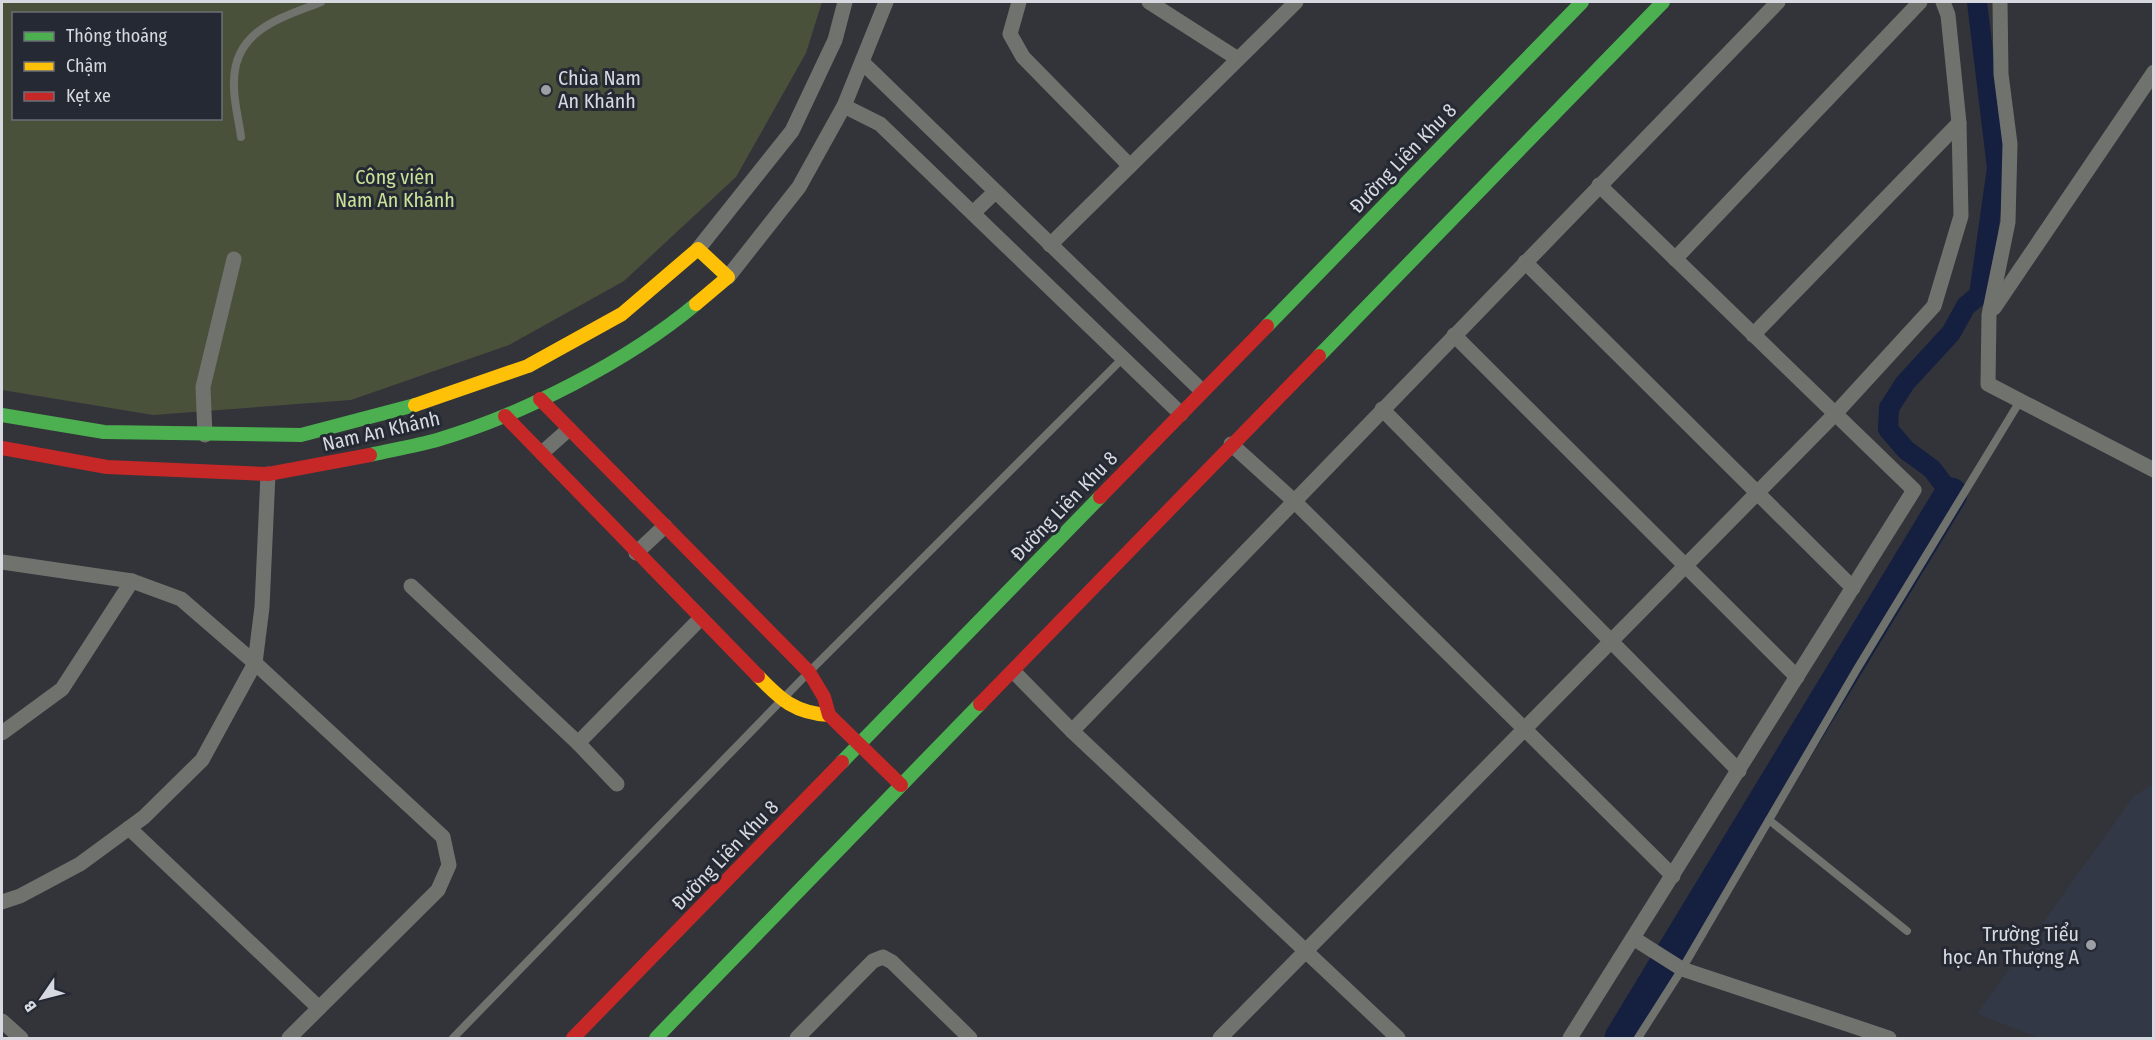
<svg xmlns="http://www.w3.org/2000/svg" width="2155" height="1040" viewBox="0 0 2155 1040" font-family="'Fira Sans Condensed',sans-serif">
  <rect width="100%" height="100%" fill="#32343a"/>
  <!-- built -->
  <path fill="#333847" d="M2153,784V1038H2040L1977,1014L2134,796Z"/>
  <!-- green -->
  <path fill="#49513b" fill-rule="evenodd" d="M2,2H822L806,53L736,177L624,281L509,345L351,400L153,415L2,390ZM14,14H220V118H14Z"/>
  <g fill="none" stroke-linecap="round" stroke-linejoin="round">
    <!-- canal -->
    <path stroke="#151f3f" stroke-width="20" d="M1951,494L1932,469L1906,450L1888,429L1889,408L1905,383L1951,333L1966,306L1979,295L1997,168L1977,2"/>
    <!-- river -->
    <path stroke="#151f3f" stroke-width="33" d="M1621,1038L1951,494"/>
    <!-- lane -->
    <g stroke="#70736d" stroke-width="8">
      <path d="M241,137C239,120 233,100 234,82C234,30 281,18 321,2"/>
      <path d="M1769,820L1907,931"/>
      <path d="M453,1038L809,672L1123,358"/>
      <path d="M1638,1038L1682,969L1857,669L2020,401"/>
    </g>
    <!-- street -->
    <g stroke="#70736d" stroke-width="15">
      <path d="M1019,2L1010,34L1023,57L1130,166"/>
      <path d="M1149,2L1238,59"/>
      <path d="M2000,2L2001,74L2010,144L2008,222L1989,315L1988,384L2154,470"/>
      <path d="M862,62L1202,391"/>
      <path d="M844,106L880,124L1181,414"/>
      <path d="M973,213L995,192"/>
      <path d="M1050,245L1296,2"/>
      <path d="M698,249L792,131L835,40L845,2"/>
      <path d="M1675,259L1920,2"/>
      <path d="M1525,262L1853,588"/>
      <path d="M728,277L799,187L844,106L886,2"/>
      <path d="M1994,308L2154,72"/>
      <path d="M1454,335L1797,677"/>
      <path d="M1753,335L1959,123"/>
      <path d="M1382,409L1739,771"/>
      <path d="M205,435L203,387L234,259"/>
      <path d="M1231,444L1293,500L1673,876"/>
      <path d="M542,453L569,429"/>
      <path d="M636,553L665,526"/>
      <path d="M2,562L132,581L181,599L255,663L443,837L449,865L438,890L289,1038"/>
      <path d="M411,586L578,743L700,619"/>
      <path d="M1014,672L1072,731L1398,1038"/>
      <path d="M1072,731L1778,2"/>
      <path d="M2,733L62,689L132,581"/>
      <path d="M578,743L617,784"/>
      <path d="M129,828L319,1008"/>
      <path d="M2,902L20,896L80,864L144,817L202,760L255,663L262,607L268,474"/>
      <path d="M1633,938L1682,969L1889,1038"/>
      <path d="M2,1021L21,1038"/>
      <path d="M797,1038L873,961L883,957L892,962L970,1038"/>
      <path d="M1220,1038L1834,415L1934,306L1961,216L1959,123L1948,15L1943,2"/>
      <path d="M1570,1038L1914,490L1599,185"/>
    </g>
    <!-- fast -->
    <g stroke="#4caf50" stroke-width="14">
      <path d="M1267,326L1582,2"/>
      <path d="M1319,356L1663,2"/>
      <path d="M2,415L104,432L301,435L415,405"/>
      <path d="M370,455C392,450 415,446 437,440C522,415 628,361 696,304"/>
      <path d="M842,762L1100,497"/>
      <path d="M656,1038L980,704"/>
    </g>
    <!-- slow -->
    <g stroke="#ffc107" stroke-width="14">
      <path d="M415,405L528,366L622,314L698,249L728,277L696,304"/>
      <path d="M758,676C781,700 795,713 829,715"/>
    </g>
    <!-- jam -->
    <g stroke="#c62828" stroke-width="14">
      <path d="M540,399L809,672L824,697L829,715L901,785"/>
      <path d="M505,416L758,676"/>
      <path d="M2,448L107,467L268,474L370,455"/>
      <path d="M1100,497L1267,326"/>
      <path d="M980,704L1319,356"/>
      <path d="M573,1038L842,762"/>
    </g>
  </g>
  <!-- markers -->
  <g fill="#9d9fa6" stroke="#252933" stroke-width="2">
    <circle cx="546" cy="90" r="6"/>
    <circle cx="2091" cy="945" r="6"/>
  </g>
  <g text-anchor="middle" stroke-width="6" stroke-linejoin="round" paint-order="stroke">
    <!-- poi labels -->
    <g font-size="20" fill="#d7d9e0" stroke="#252933" text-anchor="start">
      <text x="558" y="85">Chùa Nam<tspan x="558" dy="23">An Khánh</tspan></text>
      <text x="2079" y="941" text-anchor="end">Trường Tiểu<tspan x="2079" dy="23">học An Thượng A</tspan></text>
    </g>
    <!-- street labels -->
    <g font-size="20" fill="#d7d9e0" stroke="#252933">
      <text transform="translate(1403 158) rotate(-46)" y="7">Đường Liên Khu 8</text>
      <text transform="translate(381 431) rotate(-13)" y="7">Nam An Khánh</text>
      <text transform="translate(1064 506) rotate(-46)" y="7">Đường Liên Khu 8</text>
      <text transform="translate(725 855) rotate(-46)" y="7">Đường Liên Khu 8</text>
    </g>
    <!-- park labels -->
    <g font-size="20" fill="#cae197" stroke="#252933">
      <text x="395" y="184">Công viên<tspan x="395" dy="23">Nam An Khánh</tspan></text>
    </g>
  </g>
  <!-- border -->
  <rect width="2155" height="1040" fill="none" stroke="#d7d9e0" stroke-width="6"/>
  <!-- legend -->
  <rect x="12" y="12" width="210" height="108" fill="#252933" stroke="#6c6f78" stroke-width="1.5"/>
  <rect x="24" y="32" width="30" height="9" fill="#4caf50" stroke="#6c6f78" stroke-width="1.5"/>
  <text x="66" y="42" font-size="18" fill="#d7d9e0">Thông thoáng</text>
  <rect x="24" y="62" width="30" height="9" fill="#ffc107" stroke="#6c6f78" stroke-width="1.5"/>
  <text x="66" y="72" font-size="18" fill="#d7d9e0">Chậm</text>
  <rect x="24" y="92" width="30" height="9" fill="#c62828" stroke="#6c6f78" stroke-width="1.5"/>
  <text x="66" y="102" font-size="18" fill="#d7d9e0">Kẹt xe</text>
  <!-- north arrow -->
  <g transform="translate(42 998) rotate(235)" stroke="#252933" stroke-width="4.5" paint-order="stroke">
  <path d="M0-4.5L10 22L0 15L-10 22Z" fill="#d7d9e0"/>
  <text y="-9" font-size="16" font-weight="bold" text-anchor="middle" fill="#d7d9e0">B</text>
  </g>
</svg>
